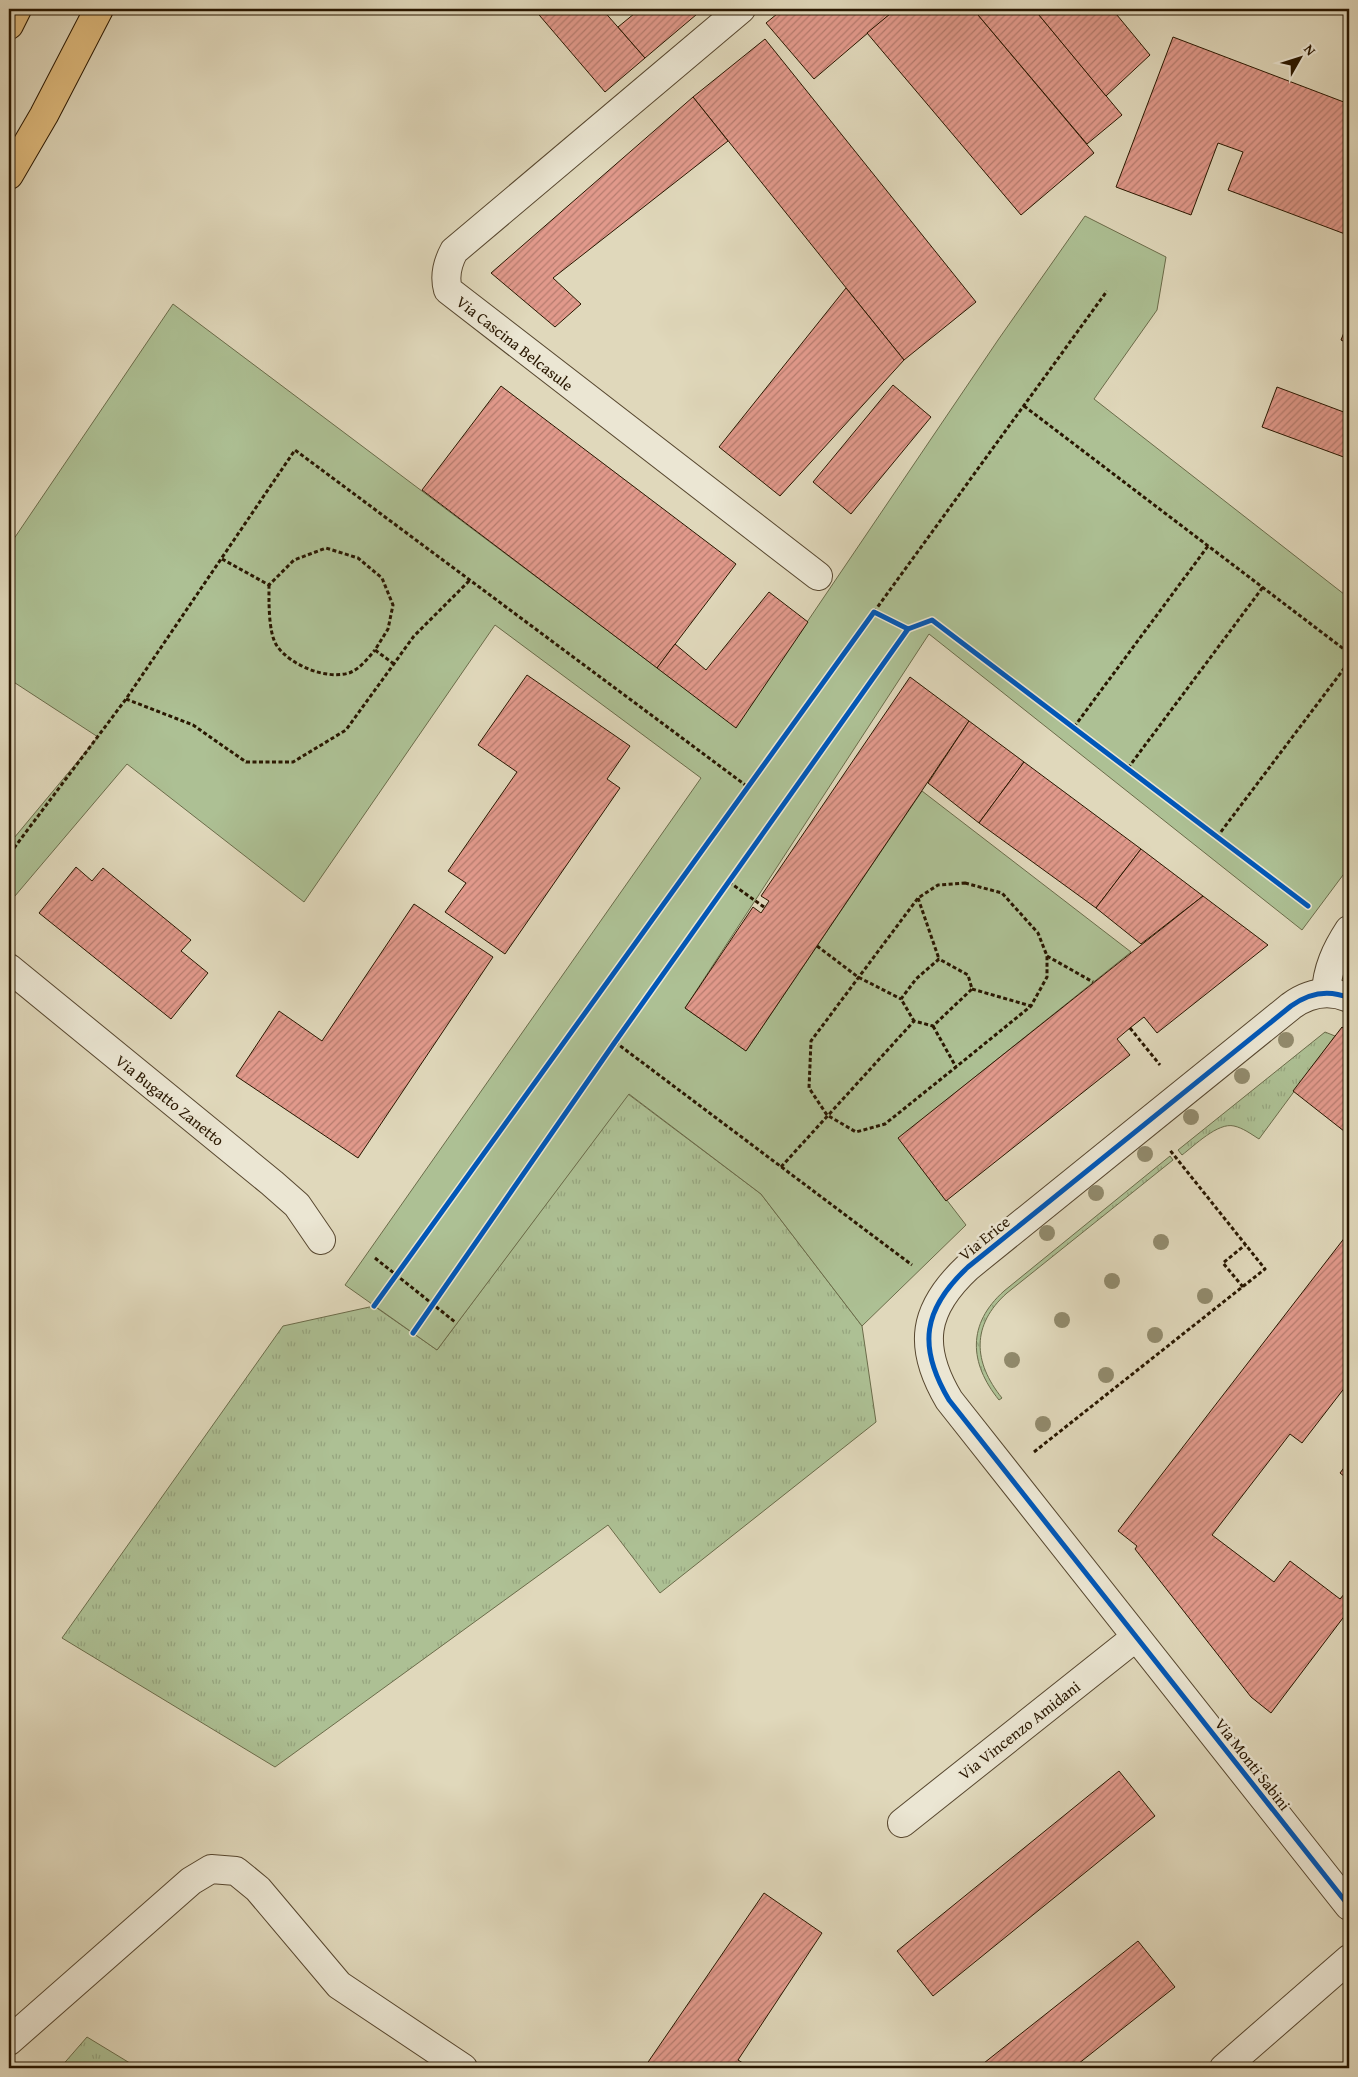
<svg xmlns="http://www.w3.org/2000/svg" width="1358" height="2077" viewBox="0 0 1358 2077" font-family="'Gentium Book Plus',serif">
  <defs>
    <pattern id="grass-tufts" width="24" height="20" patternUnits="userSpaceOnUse" patternTransform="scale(1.25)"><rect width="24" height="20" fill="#adc094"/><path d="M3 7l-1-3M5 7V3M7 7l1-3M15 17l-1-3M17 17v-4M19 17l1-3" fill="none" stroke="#95a47e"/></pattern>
    <pattern id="building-hatch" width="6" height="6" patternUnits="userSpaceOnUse" patternTransform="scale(1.25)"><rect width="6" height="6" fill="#e1998b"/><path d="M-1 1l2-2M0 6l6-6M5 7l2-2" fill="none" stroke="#b67c6f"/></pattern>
  </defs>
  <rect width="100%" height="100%" fill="#e0d8bb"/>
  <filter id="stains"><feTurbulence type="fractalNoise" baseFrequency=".004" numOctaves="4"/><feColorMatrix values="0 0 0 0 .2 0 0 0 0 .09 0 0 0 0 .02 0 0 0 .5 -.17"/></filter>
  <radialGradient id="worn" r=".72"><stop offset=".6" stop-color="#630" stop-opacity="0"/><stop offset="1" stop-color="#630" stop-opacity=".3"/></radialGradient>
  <!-- grass -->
  <g fill="url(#grass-tufts)" stroke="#6b6c4a">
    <path d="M1325,1032L1335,1036L1259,1139C1251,1134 1243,1128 1234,1126C1218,1122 1194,1146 1182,1155L1178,1150Z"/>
    <path d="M628,1094L761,1194L862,1326L876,1422L660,1593L608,1525L275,1767L62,1638L283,1326L374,1306L437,1350Z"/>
    <path d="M1170,1156L1173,1160L1007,1293C971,1325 973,1362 1002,1398L999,1400C969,1363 967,1324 1004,1291Z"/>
    <path d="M87,2037L138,2068H60Z"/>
  </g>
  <!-- park -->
  <path fill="#adc094" stroke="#6b6c4a" d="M1085,216L1166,257L1157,310L1094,399L1349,598V867L1302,930L929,634L685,1008L746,1051L922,791L1131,952L899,1138L966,1225L862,1326L761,1194L629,1094L437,1350L345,1285L701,778L495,625L304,902L127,764L9,903V844L98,737L9,679V546L173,304L736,727L998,340Z"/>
  <!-- building -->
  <g fill="url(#building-hatch)" stroke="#291700">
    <path d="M534,9H602L645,58L605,92Z"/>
    <path d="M640,9H703L645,58L618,27Z"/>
    <path d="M783,9H896L814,79L766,23Z"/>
    <path d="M896,9H973L1094,153L1021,215L867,33Z"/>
    <path d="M973,9H1034L1122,115L1087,144Z"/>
    <path d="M1034,9H1112L1150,55L1106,96Z"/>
    <path d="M1173,37L1349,104V223L1345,234L1228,190L1243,152L1218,143L1191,215L1116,187Z"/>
    <path d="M765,39L976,302L904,360L693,97Z"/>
    <path d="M693,97L728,141L553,278L581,304L555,327L491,273Z"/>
    <path d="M846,288L904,360L780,496L719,447Z"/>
    <path d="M1349,320V344L1341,340Z"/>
    <path d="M893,385L931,417L851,514L813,482Z"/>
    <path d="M501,386L736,564L657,668L422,490Z"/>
    <path d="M1277,387L1349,414V459L1262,427Z"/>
    <path d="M769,592L808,622L736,728L657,668L675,644L706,670Z"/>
    <path d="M527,675L630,746L607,779L620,788L505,954L445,912L466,883L448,871L517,772L478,745Z"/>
    <path d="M910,677L969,721L746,1051L685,1008L753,907L761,913L769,901L761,896Z"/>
    <path d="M969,721L1024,762L979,823L928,783Z"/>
    <path d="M1024,762L1141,849L1096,908L979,823Z"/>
    <path d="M1141,849L1203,896L1141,944L1096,908Z"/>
    <path d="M76,867L92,881L103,868L191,940L181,951L208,973L171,1019L39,913Z"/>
    <path d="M1203,896L1268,945L1157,1033L1144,1017L1130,1028L1117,1039L1130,1055L946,1201L898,1138Z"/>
    <path d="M414,904L493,957L358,1158L236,1076L279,1011L322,1041Z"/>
    <path d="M1342,1027L1349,1032V1135L1293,1091Z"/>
    <path d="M1349,1232V1382L1302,1443L1290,1434L1212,1535L1274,1582L1290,1561L1340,1599L1345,1593L1349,1596V1610L1271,1713L1251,1697L1135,1549L1137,1546L1118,1531Z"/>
    <path d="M1349,1461V1480L1340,1473Z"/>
    <path d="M1119,1771L1155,1816L933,1996L897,1951Z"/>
    <path d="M764,1893L822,1933L738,2060L751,2068H644Z"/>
    <path d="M1138,1941L1175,1987L1073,2068H987L984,2063Z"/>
  </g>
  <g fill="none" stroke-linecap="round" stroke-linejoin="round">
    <defs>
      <g id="minor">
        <path d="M741,9L454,251C447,264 444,276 448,290L818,576"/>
        <path d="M9,968L272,1183L297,1205L321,1240"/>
        <path d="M1326,993C1327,969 1336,950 1349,930"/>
        <path d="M1349,998C1328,989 1309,993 1291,1006L968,1267C923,1309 917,1346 949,1400L1349,1906"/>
        <path d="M902,1823L1136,1637"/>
        <path d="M9,2041L191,1881L211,1869L236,1871L258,1889L339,1985L463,2068"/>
        <path d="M1224,2068L1349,1959"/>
      </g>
      <g id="major">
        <path d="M9,25L17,9"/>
        <path d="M9,175L44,115L99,9"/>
      </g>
    </defs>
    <!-- minor casing -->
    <use href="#minor" stroke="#57472f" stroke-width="30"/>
    <!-- major casing -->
    <use href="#major" stroke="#291700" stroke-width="30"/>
    <!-- path -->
    <g stroke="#291700" stroke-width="3" stroke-dasharray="4 2.5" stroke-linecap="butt">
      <path d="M1024,406L1349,653"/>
      <path d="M222,559L269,585L294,560L326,548L358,558L382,578L393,605L388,629L375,650L394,664"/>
      <path d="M269,585C269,600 268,633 277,646C290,665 326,680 349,673C360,669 368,658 375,650"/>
      <path d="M874,612L1107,291"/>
      <path d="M126,699L193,725L246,762H293L346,730L414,636L470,580"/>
      <path d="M1074,727L1208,546"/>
      <path d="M1128,768L1263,587"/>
      <path d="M1217,837L1349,662"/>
      <path d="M14,848L126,699L295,450L748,787"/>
      <path d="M729,882L764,907"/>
      <path d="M965,883L1002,893L1038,933L1047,956V977L1031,1006L956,1067L885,1124L856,1132L827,1115L809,1088L811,1041L918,898L938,885Z"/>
      <path d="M918,898L939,959"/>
      <path d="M817,946L858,977L901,999"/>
      <path d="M1047,956L1093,982"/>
      <path d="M972,989L1031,1006"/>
      <path d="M933,1026L956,1067"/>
      <path d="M1130,1028L1160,1065"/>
      <path d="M615,1042L912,1265"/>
      <path d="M781,1167L914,1021L933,1026L972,989L968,975L939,959L916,979L901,999L914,1021"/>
      <path d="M375,1258L455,1322"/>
      <path d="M1243,1287L1223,1263L1245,1245"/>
      <path d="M1034,1452L1265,1269L1169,1149"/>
    </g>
    <!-- minor -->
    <use href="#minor" stroke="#ebe6d3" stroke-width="28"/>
    <!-- major -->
    <use href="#major" stroke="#e0bc7e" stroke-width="28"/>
    <defs>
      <g id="cycleway">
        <path d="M1349,998C1328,989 1309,993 1291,1006L968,1267C923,1309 917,1346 949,1400L1349,1906"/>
        <path d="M374,1306L874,612L908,629L932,620L1308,906"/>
        <path d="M413,1333L615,1042L908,629"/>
      </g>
    </defs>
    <!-- cycleway casing -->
    <use href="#cycleway" stroke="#ebe6d3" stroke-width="8"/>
    <!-- cycleway -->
    <use href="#cycleway" stroke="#0057b8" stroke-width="5"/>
  </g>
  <!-- trees -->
  <g fill="#918a6c">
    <circle cx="1286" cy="1040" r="8"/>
    <circle cx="1242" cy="1076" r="8"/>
    <circle cx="1191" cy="1117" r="8"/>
    <circle cx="1145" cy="1154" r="8"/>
    <circle cx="1096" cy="1193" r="8"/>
    <circle cx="1047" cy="1233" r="8"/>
    <circle cx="1161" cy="1242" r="8"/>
    <circle cx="1112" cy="1281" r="8"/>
    <circle cx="1205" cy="1296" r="8"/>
    <circle cx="1062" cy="1320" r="8"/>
    <circle cx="1155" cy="1335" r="8"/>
    <circle cx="1012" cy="1360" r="8"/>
    <circle cx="1106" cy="1375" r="8"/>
    <circle cx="1043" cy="1424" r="8"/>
  </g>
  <g text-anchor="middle" stroke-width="5" stroke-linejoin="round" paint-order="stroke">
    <!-- street labels -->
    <g font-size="16" fill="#291700" stroke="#ebe6d3">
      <text transform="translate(515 343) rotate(38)" y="6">Via Cascina Belcasule</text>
      <text transform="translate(170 1100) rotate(39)" y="6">Via Bugatto Zanetto</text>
      <text transform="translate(984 1238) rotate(-39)" y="6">Via Erice</text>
      <text transform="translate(1019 1730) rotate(-38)" y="6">Via Vincenzo Amidani</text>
      <text transform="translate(1253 1764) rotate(52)" y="6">Via Monti Sabini</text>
    </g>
  </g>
  <!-- margin -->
  <rect width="1358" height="2077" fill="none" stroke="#e0d8bb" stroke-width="30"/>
  <rect x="10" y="10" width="1338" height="2057" fill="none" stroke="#291700" stroke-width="2.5"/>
  <rect x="15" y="15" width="1328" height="2047" fill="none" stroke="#291700"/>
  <!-- north arrow -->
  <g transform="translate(1300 58) rotate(51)" stroke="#ebe6d3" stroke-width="4" paint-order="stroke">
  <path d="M0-4L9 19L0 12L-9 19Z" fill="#291700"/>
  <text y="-8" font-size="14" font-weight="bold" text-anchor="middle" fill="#291700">N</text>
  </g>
  <rect width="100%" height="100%" filter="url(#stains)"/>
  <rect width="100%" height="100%" fill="url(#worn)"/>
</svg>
